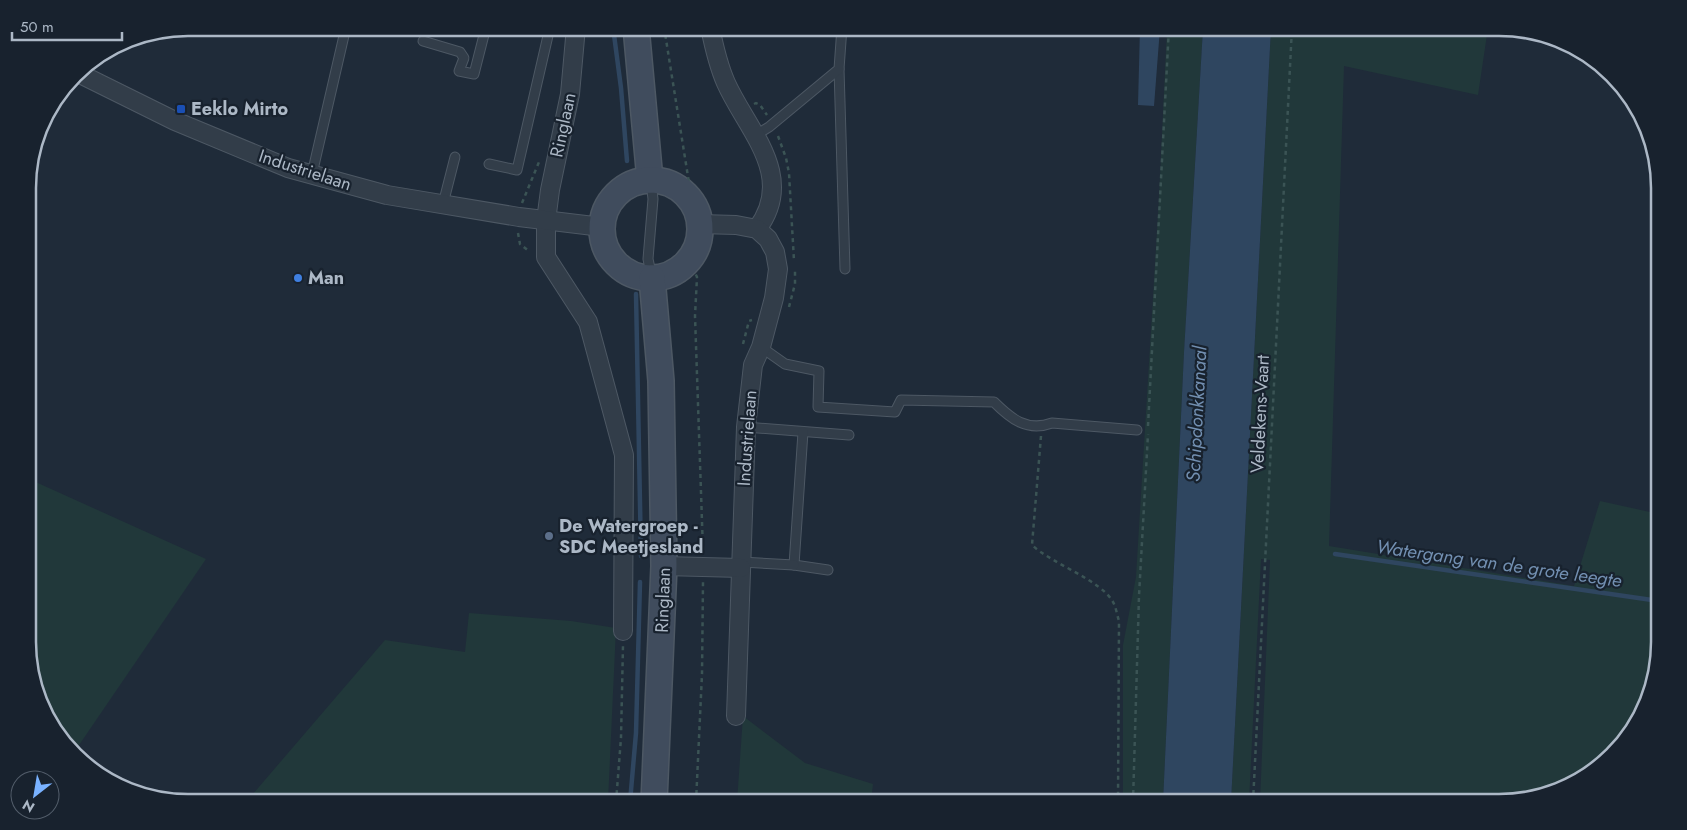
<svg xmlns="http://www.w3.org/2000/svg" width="1687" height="830" viewBox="0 0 1687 830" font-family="Jost,sans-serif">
  <rect width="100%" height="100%" fill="#1f2b39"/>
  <!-- green -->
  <g fill="#21383a">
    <path d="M1167,28H1203L1184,352L1163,802H1123V645L1136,577L1159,198Z"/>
    <path d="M1271,28H1488L1478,95L1344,66L1329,546L1574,586L1600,501L1659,514V643L1643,713L1589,775L1509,802H1260L1270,560L1261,559L1249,802H1231Z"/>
    <path d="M29,479L206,559L75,751L60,740L29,663Z"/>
    <path d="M469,613L571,621L616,628L608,802H246L385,640L465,652Z"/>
    <path d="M743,716L805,763L873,784L871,802H737Z"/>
  </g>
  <!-- water -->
  <g fill="#2f4660">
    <path d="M1140,28H1160L1154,106L1138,105Z"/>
    <path d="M1203,28H1271L1231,802H1163L1184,352Z"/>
  </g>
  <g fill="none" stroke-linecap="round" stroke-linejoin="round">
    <!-- stream -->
    <g stroke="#2f4660" stroke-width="4.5">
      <path d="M613,27L621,88L627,161"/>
      <path d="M636,294L641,556"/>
      <path d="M1335,554L1659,601"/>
      <path d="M630,802L636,733L640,582"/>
    </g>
    <defs>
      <g id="lane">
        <path d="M423,41L460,52L464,58L459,71L474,74L486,27"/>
        <path d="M839,69L845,269"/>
        <path d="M756,135L769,127L839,69L842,27"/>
        <path d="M489,164L517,170L550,27"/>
        <path d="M312,174L346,27"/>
        <path d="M651,182L653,199L648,259L652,278"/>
        <path d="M443,204L455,157"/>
        <path d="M761,347L785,364L819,371L818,407L895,412L901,400L994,402C1011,419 1027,432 1052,423L1137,430"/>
        <path d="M746,427L849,435"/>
        <path d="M803,432L794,565L828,570"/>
        <path d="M741,562L794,565"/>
      </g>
      <g id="street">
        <path d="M576,27L570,94L550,190L546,221V257L588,322L624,455L623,631"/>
        <path d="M710,27C714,47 718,65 726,83C747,130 797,176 757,229"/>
        <path d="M78,73L175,121L288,168L387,195L519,217L602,227"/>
        <path d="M700,224L736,225L757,229L768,239L775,252L778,269L774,298L761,347L753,365L746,427L736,716"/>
        <path d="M664,566L741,568"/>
      </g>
      <g id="secondary">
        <path d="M636,27L650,180"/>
        <circle cx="651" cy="229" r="49"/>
        <path d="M652,278L661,381L664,566L654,802"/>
      </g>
    </defs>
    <!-- lane casing -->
    <use href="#lane" stroke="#4d5864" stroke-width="11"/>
    <!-- street casing -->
    <use href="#street" stroke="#4d5864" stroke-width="20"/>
    <!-- secondary casing -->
    <use href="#secondary" stroke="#4d5864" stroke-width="28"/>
    <!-- path -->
    <g stroke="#3b5455" stroke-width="2.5" stroke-dasharray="4 4" stroke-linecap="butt">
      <path d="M664,27L690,189"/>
      <path d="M754,104L756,103L760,105L767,115"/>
      <path d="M778,136L786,158L789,173L794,261"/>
      <path d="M522,203L539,162"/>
      <path d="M518,233L520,244L530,252"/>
      <path d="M689,260L697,277L695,316L703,551"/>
      <path d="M789,307L795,284V271"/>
      <path d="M743,344L749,321L752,320"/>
      <path d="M1148,426L1169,27"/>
      <path d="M1041,436L1032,545C1052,564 1101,580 1113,602C1116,607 1117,615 1119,621L1118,802"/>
      <path d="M616,802L621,738L623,645"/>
      <path d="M696,802L702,674L703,582"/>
      <path d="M1133,802L1139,596L1148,434"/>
      <path d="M1253,802L1292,27"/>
    </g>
    <!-- lane -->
    <use href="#lane" stroke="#323d49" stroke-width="9"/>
    <!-- street -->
    <use href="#street" stroke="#323d49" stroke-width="18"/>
    <!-- secondary -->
    <use href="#secondary" stroke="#404c5d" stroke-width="25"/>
  </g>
  <!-- markers -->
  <rect fill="#1a4fb4" stroke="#18222e" stroke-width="2" x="176" y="104" width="10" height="10" rx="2.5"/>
  <circle fill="#3f7fe0" stroke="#18222e" stroke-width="2" cx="298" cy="278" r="5"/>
  <circle fill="#5c6f8a" stroke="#18222e" stroke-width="2" cx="549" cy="536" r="5"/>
  <g text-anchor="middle" stroke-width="4.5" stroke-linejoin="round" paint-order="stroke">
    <!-- poi labels -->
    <g font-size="18" font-weight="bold" fill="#acb8c6" stroke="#18222e" text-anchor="start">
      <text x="191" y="115">Eeklo Mirto</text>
      <text x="308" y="284">Man</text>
      <text x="559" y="532">De Watergroep -<tspan x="559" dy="21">SDC Meetjesland</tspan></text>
    </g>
    <!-- street labels -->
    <g font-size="18" fill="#acb8c6" stroke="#18222e">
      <text transform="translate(563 125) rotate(-78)" y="6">Ringlaan</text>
      <text transform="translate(305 170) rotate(18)" y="6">Industrielaan</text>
      <text transform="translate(1260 414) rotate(-87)" y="6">Veldekens-Vaart</text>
      <text transform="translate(747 438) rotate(-86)" y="6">Industrielaan</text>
      <text transform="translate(663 600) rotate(-88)" y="6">Ringlaan</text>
    </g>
    <!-- water labels -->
    <g font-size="19" font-style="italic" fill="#728fb1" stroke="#18222e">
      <text transform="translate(1196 414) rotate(-87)" y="7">Schipdonkkanaal</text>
      <text transform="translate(1499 563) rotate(8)" y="7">Watergang van de grote leegte</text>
    </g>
  </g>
  <!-- crop -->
  <path d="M0 0H1687V830H0ZM188 36H1499A152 152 0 0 1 1651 188V642A152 152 0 0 1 1499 794H188A152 152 0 0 1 36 642V188A152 152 0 0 1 188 36Z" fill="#18222e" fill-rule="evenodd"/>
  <path fill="none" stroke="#acb8c6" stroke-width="2.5" d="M188 36H1499A152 152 0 0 1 1651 188V642A152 152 0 0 1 1499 794H188A152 152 0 0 1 36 642V188A152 152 0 0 1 188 36Z"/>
  <!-- north arrow -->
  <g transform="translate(35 795) rotate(211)"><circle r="24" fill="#18222e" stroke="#535e6b"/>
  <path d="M0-4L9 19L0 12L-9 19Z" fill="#79b2ff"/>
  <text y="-8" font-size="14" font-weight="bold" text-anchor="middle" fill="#acb8c6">N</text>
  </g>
  <!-- scale -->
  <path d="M12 32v8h110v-8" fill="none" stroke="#acb8c6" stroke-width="2.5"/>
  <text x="20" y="32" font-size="15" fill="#acb8c6" stroke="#18222e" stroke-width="4" paint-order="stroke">50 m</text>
</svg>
